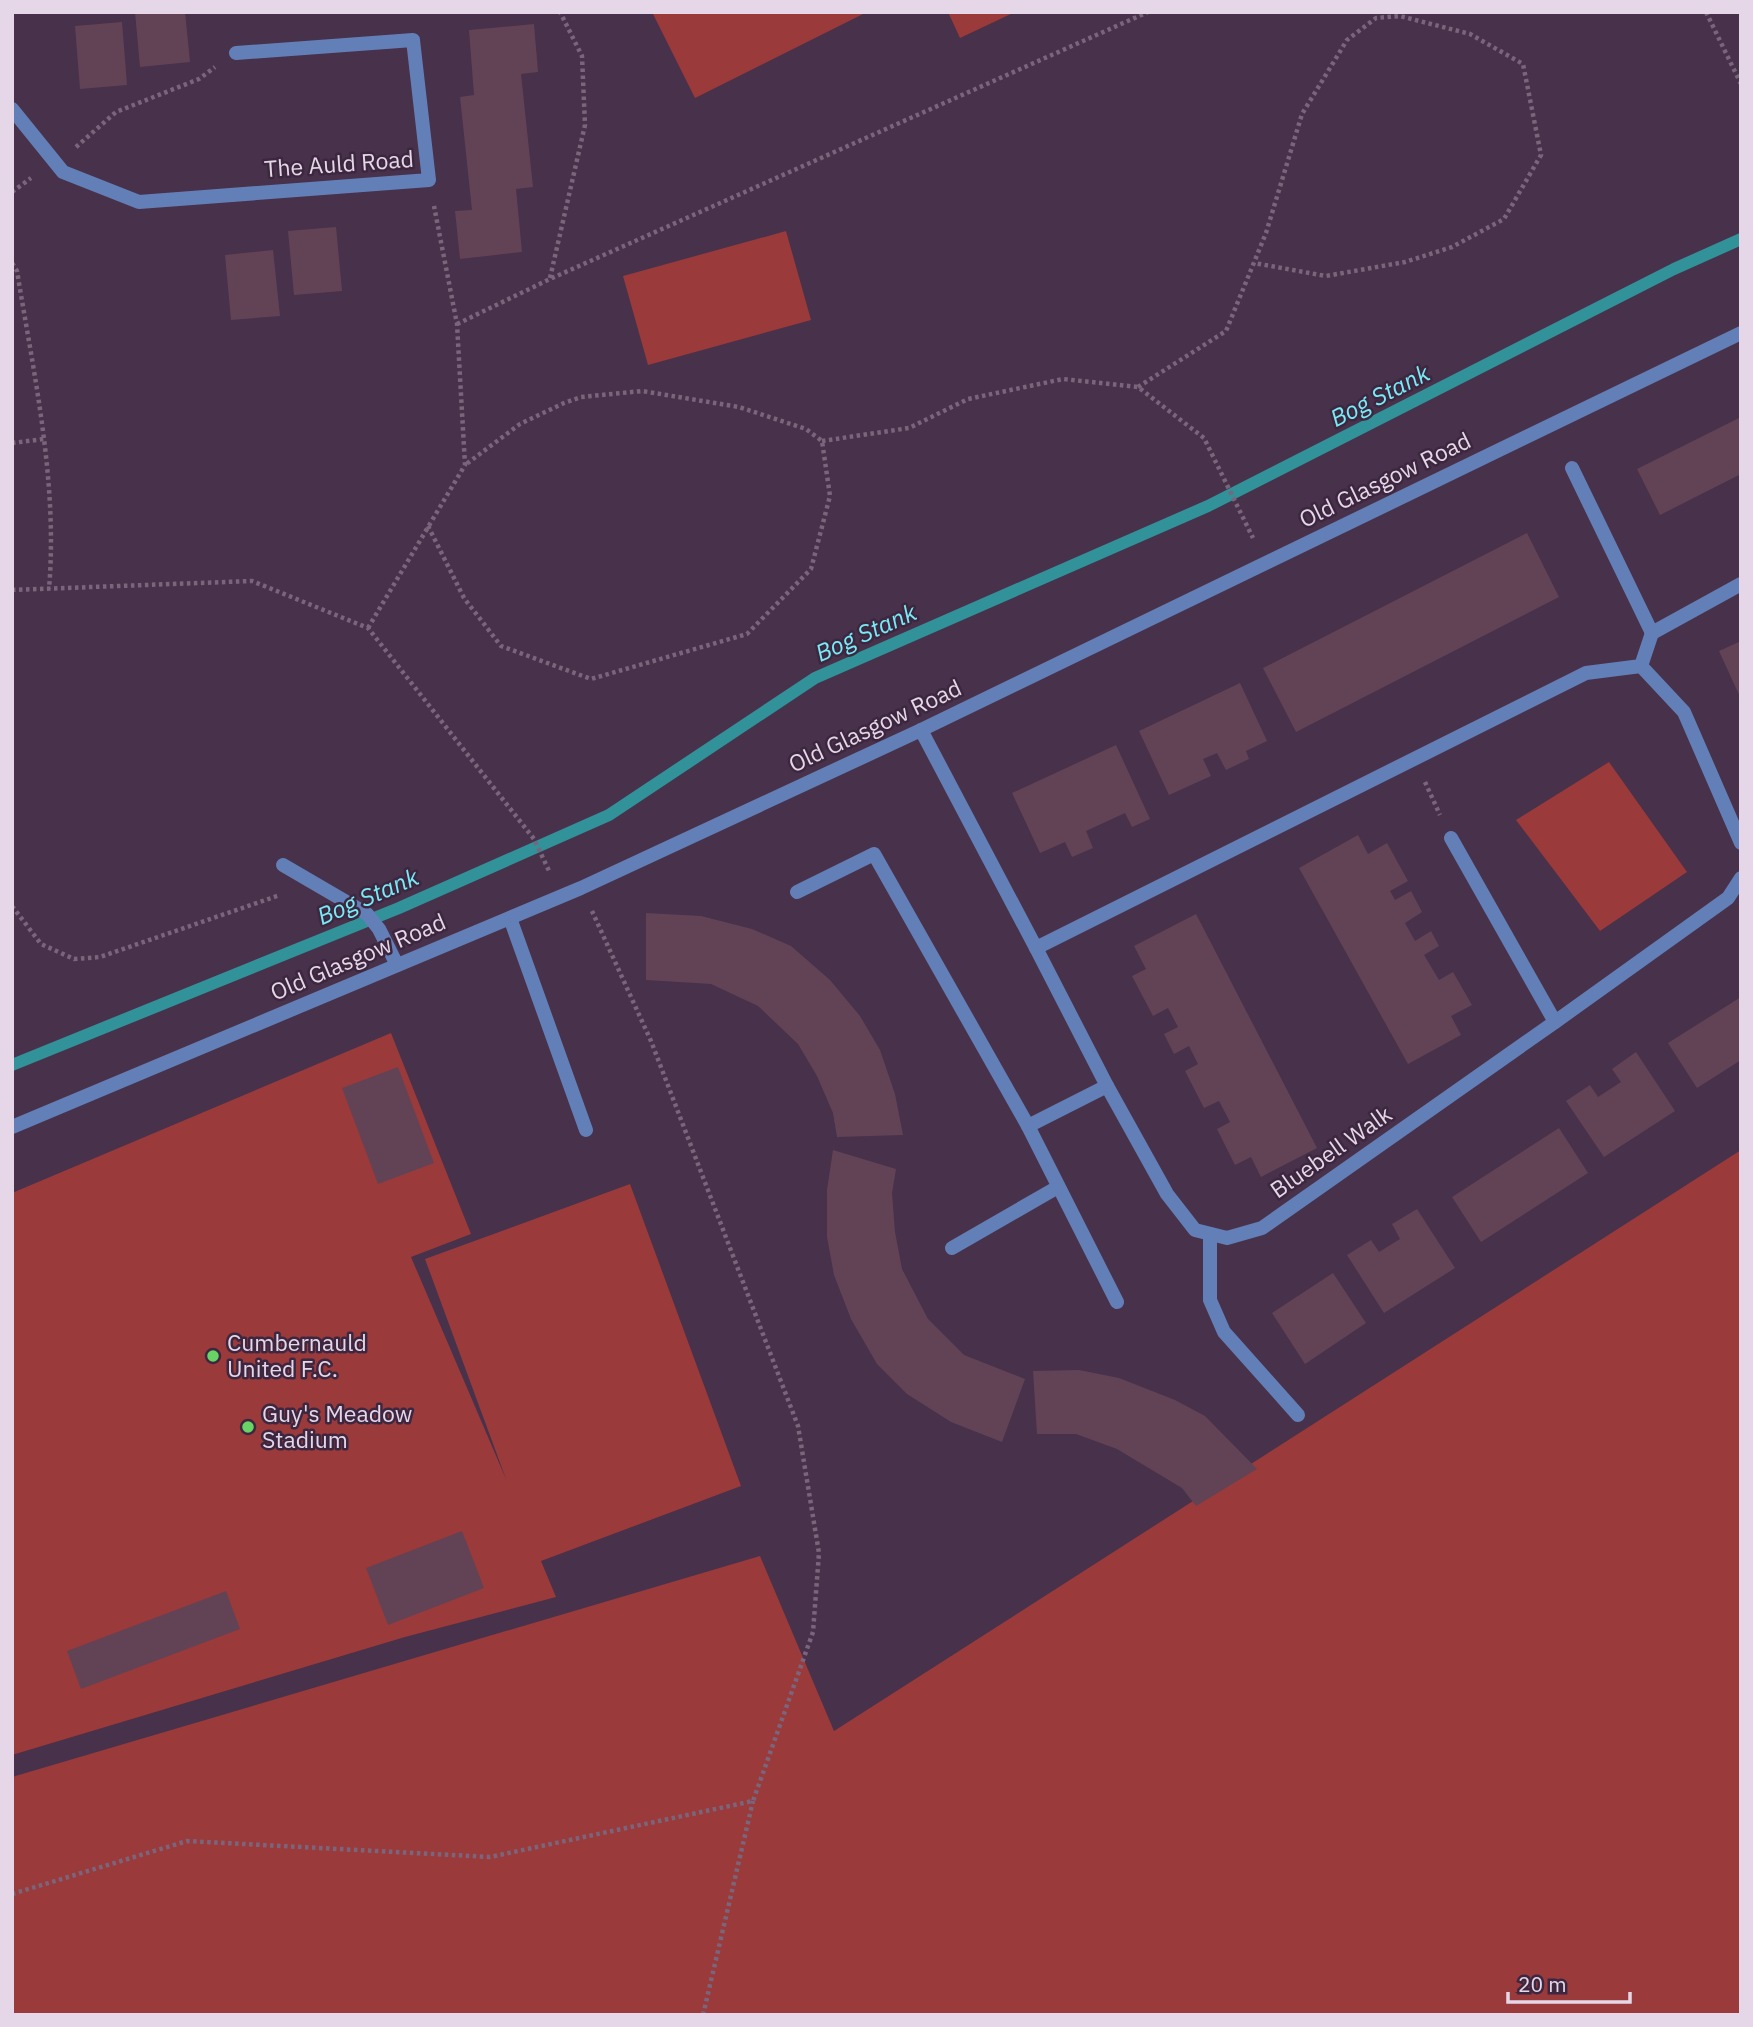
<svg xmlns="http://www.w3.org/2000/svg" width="1753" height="2027" viewBox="0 0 1753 2027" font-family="'IBM Plex Sans',sans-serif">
  <rect width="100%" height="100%" fill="#48314a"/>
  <!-- green -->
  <g fill="#9a3a3a">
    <path d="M652,12H867L695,98Z"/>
    <path d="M948,12H1015L960,38Z"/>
    <path d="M786,231L811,320L648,365L623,276Z"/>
    <path d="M1609,762L1687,872L1600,931L1516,820Z"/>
    <path d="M391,1033L471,1234L411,1257L506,1479L425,1259L630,1184L741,1486L541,1561L556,1597L405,1637L12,1755V1193Z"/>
    <path d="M1741,1150V2015H12V1777L760,1556L834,1731Z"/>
  </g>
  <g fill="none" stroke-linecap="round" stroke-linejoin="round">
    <!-- stream -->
    <path stroke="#31929a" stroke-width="12" d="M12,1065L399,908L609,815L815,678L1208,506L1674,269L1741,239"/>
  </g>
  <!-- building -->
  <g fill="#624355">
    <path d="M135,12H185L190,62L140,67Z"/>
    <path d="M122,22L127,85L80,89L75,26Z"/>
    <path d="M534,24L538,72L521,74L533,187L516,189L522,252L460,259L455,211L472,210L460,97L474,95L469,30Z"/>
    <path d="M336,227L342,291L294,295L288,231Z"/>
    <path d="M273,250L280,316L231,320L225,255Z"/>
    <path d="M1741,417V474L1660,515L1637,469Z"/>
    <path d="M1527,533L1559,597L1296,732L1263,668Z"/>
    <path d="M1741,641V699L1719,651Z"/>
    <path d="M1240,683L1267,741L1246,751L1249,759L1226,770L1217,753L1203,759L1211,776L1169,795L1139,731Z"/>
    <path d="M1116,745L1150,819L1132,827L1125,813L1086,831L1093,848L1072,857L1065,842L1040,853L1012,793Z"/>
    <path d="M1358,835L1368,854L1387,843L1408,881L1390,891L1395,900L1411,891L1422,912L1405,923L1415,941L1431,931L1439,946L1424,955L1439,980L1453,972L1472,1005L1451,1016L1461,1035L1408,1064L1299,868Z"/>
    <path d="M646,913L701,916L752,929L791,946L830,980L860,1016L880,1050L895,1094L903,1135L837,1137L833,1113L817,1076L798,1044L758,1006L711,984L646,980Z"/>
    <path d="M1196,914L1317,1148L1261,1177L1251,1157L1235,1165L1217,1129L1230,1122L1219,1101L1204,1108L1185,1071L1198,1064L1189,1046L1174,1054L1164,1034L1178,1027L1168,1008L1153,1016L1132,976L1146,969L1134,946Z"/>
    <path d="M1741,997V1060L1697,1088L1668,1043Z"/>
    <path d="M1636,1052L1675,1111L1604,1157L1566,1101L1590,1085L1598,1097L1621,1082L1612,1069Z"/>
    <path d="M398,1067L434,1163L378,1184L342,1088Z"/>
    <path d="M1559,1128L1588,1173L1481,1242L1452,1197Z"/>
    <path d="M833,1150L896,1169L892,1193L895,1232L902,1269L928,1319L964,1355L1025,1379L1002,1442L951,1422L907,1394L877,1364L851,1319L834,1275L827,1237V1190Z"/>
    <path d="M1417,1209L1455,1268L1384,1313L1347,1255L1371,1240L1379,1252L1400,1239L1392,1224Z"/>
    <path d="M1333,1273L1366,1323L1305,1364L1272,1313Z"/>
    <path d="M1079,1370L1119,1378L1175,1400L1205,1416L1257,1469L1196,1506L1182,1488L1117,1449L1076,1434H1037L1033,1371Z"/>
    <path d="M462,1531L484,1588L388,1625L366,1568Z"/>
    <path d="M226,1591L240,1629L81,1689L67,1651Z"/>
  </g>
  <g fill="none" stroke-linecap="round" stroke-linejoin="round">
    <!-- path -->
    <g stroke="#7a667c" stroke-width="4.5" stroke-dasharray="3.5 3.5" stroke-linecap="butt">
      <path d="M1706,12L1741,84"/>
      <path d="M76,147L116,112L199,79L215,67"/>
      <path d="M12,192L31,178"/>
      <path d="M12,263L17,271C34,375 58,483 49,589"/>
      <path d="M550,278L585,125L582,56L560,12"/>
      <path d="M457,324L550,279L1148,12"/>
      <path d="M1138,387L1226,331L1266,233L1302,114L1347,40L1376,18L1400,16L1470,34L1523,64L1541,155L1504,219L1452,247L1405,262L1326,276L1254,263"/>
      <path d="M822,441L909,428L968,399L1063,379L1138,387L1204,438L1253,538"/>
      <path d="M12,443L44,439"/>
      <path d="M428,526L464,598L501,646L591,679L747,634L811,569L830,496L822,441L806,429L739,407L642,391L581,397L564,403L520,424L465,465"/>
      <path d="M12,590L252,581L368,628L534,839L550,873"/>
      <path d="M368,628L465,465L457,324L434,206"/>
      <path d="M1425,782L1440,815"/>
      <path d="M12,906L41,944L74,959L100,957L280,895"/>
      <path d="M12,1894L187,1841L490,1857L753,1801L813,1632L819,1553L798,1426L651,1041L592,911"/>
      <path d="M703,2015L753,1801"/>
    </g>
    <!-- service -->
    <g stroke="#637fb8" stroke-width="14">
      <path d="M1572,468L1652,633"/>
      <path d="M283,865L367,914L379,929L397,965"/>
      <path d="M797,892L874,854L1028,1126L1107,1086"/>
      <path d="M510,918L586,1130"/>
      <path d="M1028,1126L1117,1302"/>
      <path d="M1210,1234V1300L1224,1332L1298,1415"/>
      <path d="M952,1248L1058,1187"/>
    </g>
    <!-- minor -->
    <g stroke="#637fb8" stroke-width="14">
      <path d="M12,109L63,172L139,202L429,180L413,40L236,53"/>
      <path d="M1641,666L1684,712L1741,843"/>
      <path d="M921,730L1036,948L1107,1086L1167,1194L1195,1230L1227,1238L1262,1228L1555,1022L1728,898L1741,878"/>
      <path d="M1451,838L1555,1022"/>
      <path d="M1036,948L1586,673L1641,666L1652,633L1741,584"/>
      <path d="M12,1127L581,888L921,730L1741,333"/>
    </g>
  </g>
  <!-- markers -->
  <g fill="#68d465" stroke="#3d2740" stroke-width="2.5">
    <circle cx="213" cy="1356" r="7"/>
    <circle cx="248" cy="1427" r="7"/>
  </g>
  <g text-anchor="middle" stroke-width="5" stroke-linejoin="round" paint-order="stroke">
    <!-- street labels -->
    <g font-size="23" fill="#e5d7e7" stroke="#3d2740">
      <text transform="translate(339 164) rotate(-4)" y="8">The Auld Road</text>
      <text transform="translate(1385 480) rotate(-26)" y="8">Old Glasgow Road</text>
      <text transform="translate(875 726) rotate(-25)" y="8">Old Glasgow Road</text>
      <text transform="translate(358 957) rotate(-23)" y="8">Old Glasgow Road</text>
      <text transform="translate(1331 1152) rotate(-35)" y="8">Bluebell Walk</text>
    </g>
    <!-- poi labels -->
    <g font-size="23" fill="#e5d7e7" stroke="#3d2740" text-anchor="start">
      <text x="227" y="1351">Cumbernauld<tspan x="227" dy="26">United F.C.</tspan></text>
      <text x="262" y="1422">Guy's Meadow<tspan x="262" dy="26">Stadium</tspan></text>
    </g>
    <!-- water labels -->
    <g font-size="24" font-style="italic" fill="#77ecf6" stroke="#3d2740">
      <text transform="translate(1380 396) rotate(-27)" y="8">Bog Stank</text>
      <text transform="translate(866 633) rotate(-24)" y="8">Bog Stank</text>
      <text transform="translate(368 897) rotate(-23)" y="8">Bog Stank</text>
    </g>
  </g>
  <!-- border -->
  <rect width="1753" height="2027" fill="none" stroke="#e5d7e7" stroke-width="28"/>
  <!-- scale -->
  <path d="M1508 1992v10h122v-10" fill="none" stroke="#e5d7e7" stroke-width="3.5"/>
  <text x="1518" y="1992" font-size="21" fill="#e5d7e7" stroke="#3d2740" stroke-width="5" paint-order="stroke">20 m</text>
</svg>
